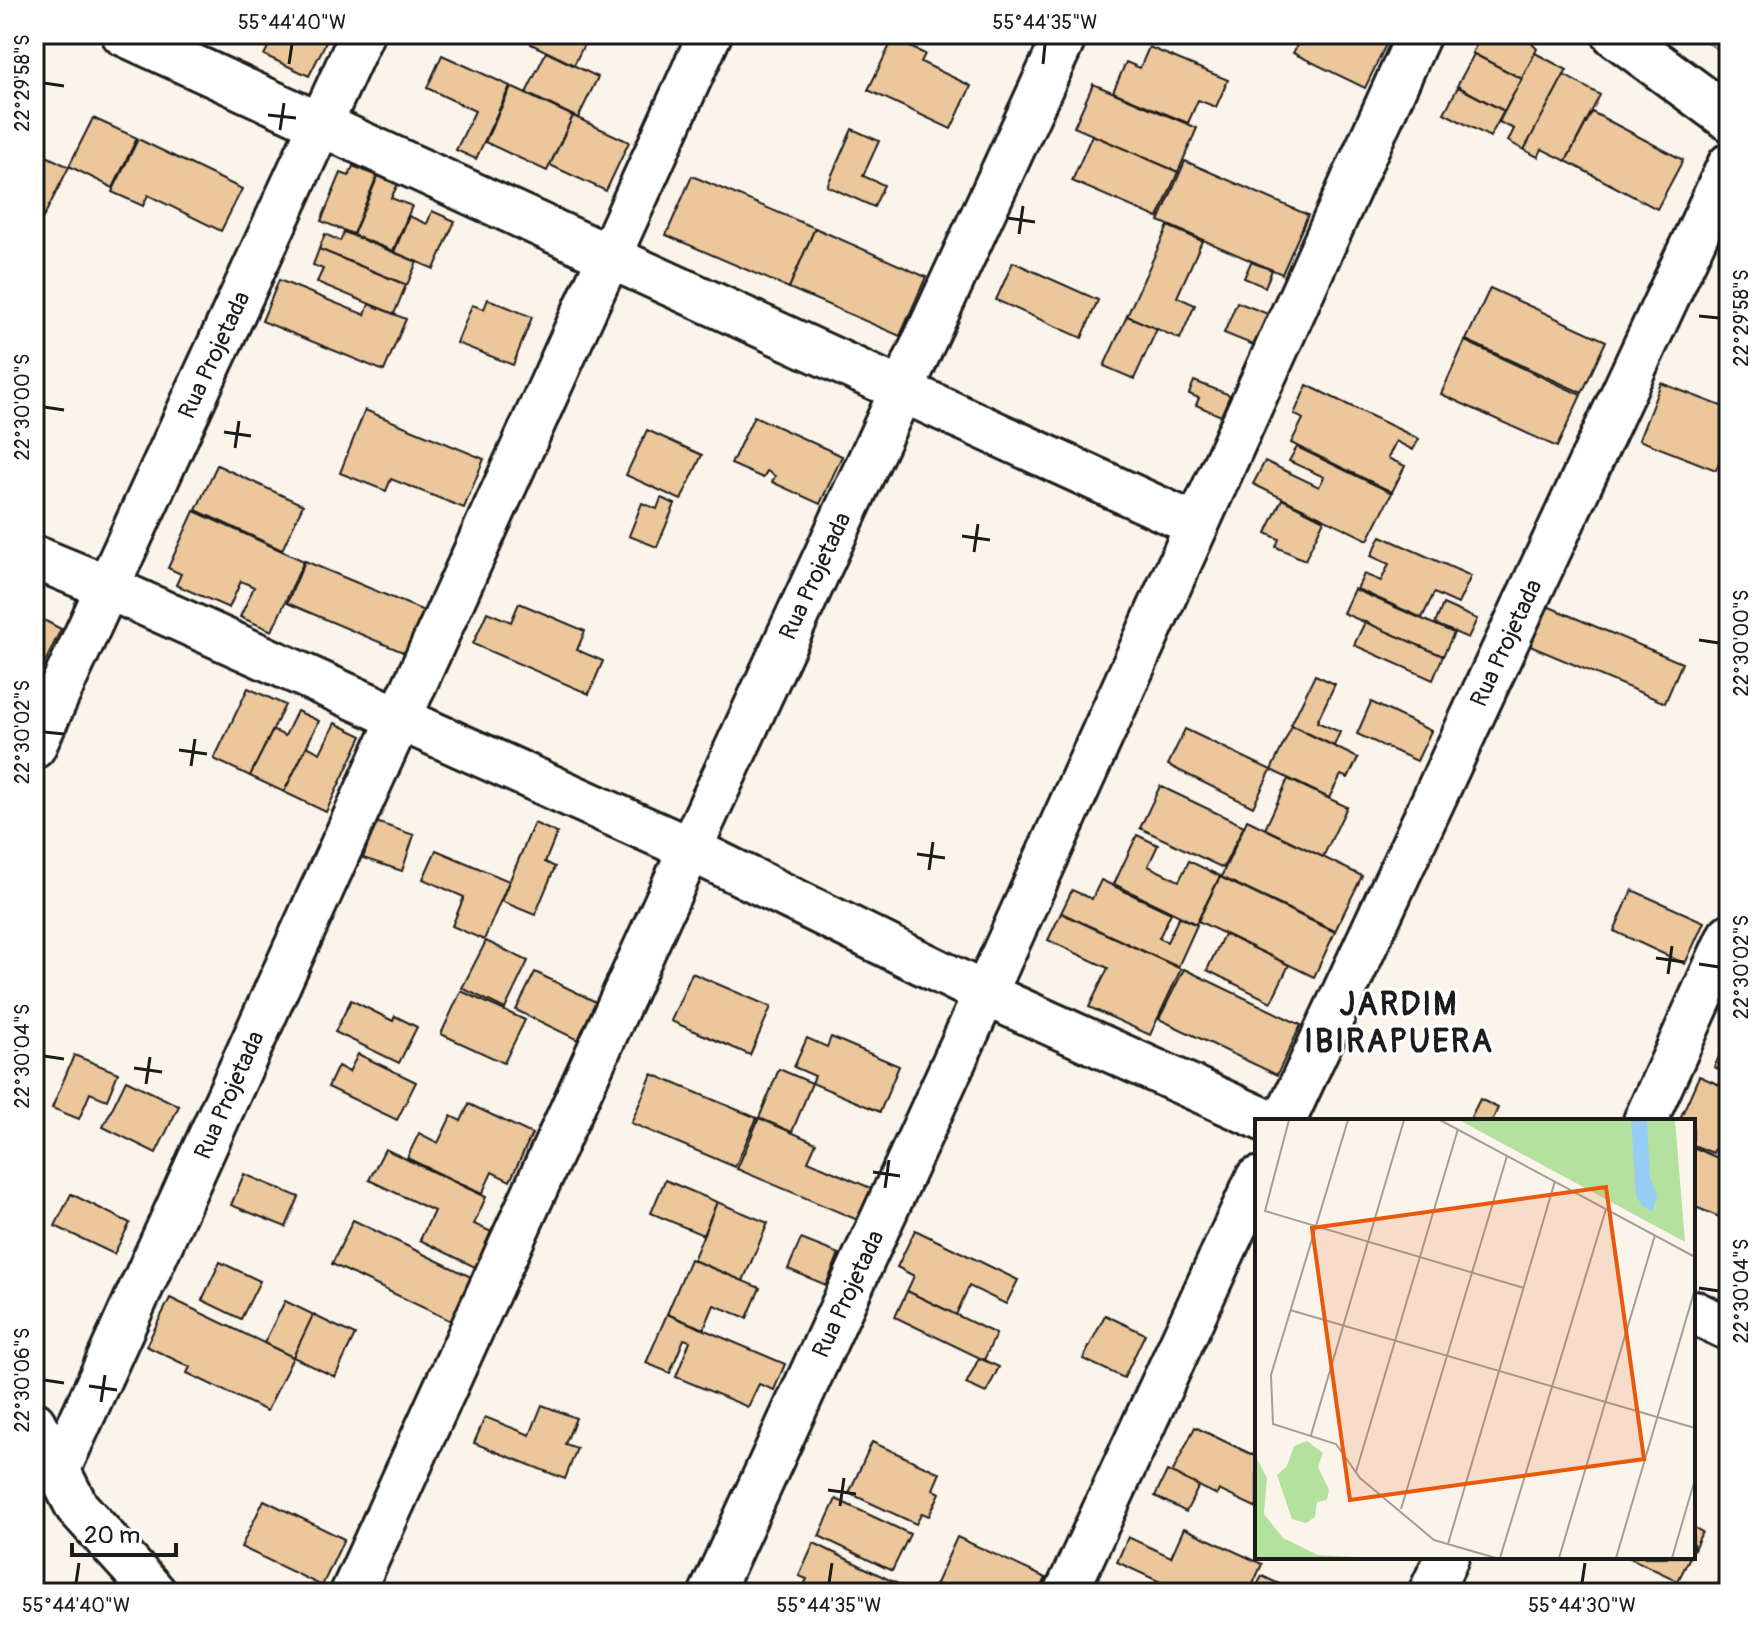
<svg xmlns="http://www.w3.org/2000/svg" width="1763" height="1627" viewBox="0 0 1763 1627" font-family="Pangolin,sans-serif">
  <rect width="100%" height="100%" fill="#fbf4eb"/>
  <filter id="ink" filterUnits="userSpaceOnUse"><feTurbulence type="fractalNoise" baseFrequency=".0125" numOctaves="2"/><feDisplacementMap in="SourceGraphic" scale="16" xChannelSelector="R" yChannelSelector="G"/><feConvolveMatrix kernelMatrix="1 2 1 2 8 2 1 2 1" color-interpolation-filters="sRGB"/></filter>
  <g filter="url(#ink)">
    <!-- green -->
    <path fill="#b5e19f" stroke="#687e5e" stroke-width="2" d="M1696,34H1729V58Z"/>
    <!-- building -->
    <g fill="#ecc79c" stroke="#1c1c1c" stroke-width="2">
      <path d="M275,34H330L309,76L264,55Z"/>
      <path d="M535,34H589L574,65L531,44Z"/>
      <path d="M1251,34H1277L1271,46Z"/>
      <path d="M1303,34H1391L1365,88L1293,53Z"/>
      <path d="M1482,34H1505L1510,39L1513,34H1523L1537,49L1522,79L1472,53Z"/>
      <path d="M893,39L925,54L921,62L971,86L951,129L868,90Z"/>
      <path d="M1149,47L1228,80L1216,107L1198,100L1188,123L1113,92L1126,62L1140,68Z"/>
      <path d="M546,52L598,77L578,118L526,93Z"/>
      <path d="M1535,53L1567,70L1524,150L1508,141L1514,129L1499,122Z"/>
      <path d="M1474,54L1522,79L1504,111L1457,86Z"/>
      <path d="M442,55L510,86L476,159L456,150L475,111L427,88Z"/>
      <path d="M1564,75L1600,95L1566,161L1542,149L1538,157L1524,150Z"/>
      <path d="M1093,84L1197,128L1178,172L1074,127Z"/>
      <path d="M511,87L573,116L547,171L485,142Z"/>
      <path d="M1458,87L1504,111L1490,137L1444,113Z"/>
      <path d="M1592,112L1683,160L1657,209L1566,161Z"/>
      <path d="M573,116L629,142L606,191L550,165Z"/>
      <path d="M93,118L137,138L113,188L69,166Z"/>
      <path d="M852,129L879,141L863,176L884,185L874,207L827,186Z"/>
      <path d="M1092,135L1178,172L1158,218L1072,181Z"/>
      <path d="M138,139L242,189L221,231L148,195L143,206L112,192Z"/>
      <path d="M34,150L69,167L43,218L34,214Z"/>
      <path d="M1185,161L1308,215L1282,274L1159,221Z"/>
      <path d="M353,166L377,176L353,234L321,221L341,173L349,176Z"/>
      <path d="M378,176L398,184L391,198L412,206L393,251L353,235Z"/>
      <path d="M692,176L815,228L789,288L666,235Z"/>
      <path d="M432,211L455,221L434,269L394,252L409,216L427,224Z"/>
      <path d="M1168,226L1202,241L1177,297L1195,305L1180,339L1127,316Z"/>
      <path d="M815,228L926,277L900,336L789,288Z"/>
      <path d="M344,232L417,262L407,285L319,249L325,234L340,241Z"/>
      <path d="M319,249L406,285L394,314L317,282L323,269L313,265Z"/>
      <path d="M1013,262L1098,300L1082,338L996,300Z"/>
      <path d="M1251,262L1272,270L1265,287L1244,278Z"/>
      <path d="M279,280L365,315L369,304L406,319L384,371L262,321Z"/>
      <path d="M1490,288L1606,341L1582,393L1466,340Z"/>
      <path d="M488,299L532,317L513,365L457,343L472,305L484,309Z"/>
      <path d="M1237,302L1268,314L1256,346L1224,333Z"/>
      <path d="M1127,316L1157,329L1134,379L1104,366Z"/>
      <path d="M34,322L46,327L34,353Z"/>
      <path d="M1465,341L1581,395L1557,447L1441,394Z"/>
      <path d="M1194,381L1230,395L1221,416L1196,405L1199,398L1189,394Z"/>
      <path d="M1661,383L1729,409V436L1716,470L1639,440Z"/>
      <path d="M1307,385L1419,439L1413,450L1396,441L1388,458L1405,466L1392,492L1291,443L1303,419L1294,414Z"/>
      <path d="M365,410L484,459L464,508L391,479L386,491L340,473Z"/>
      <path d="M754,416L842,456L820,504L772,482L775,476L767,471L763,478L731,464Z"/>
      <path d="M647,430L702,455L681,500L626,475Z"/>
      <path d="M1297,447L1392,493L1368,540L1253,484L1265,461L1319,487L1324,477L1289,461Z"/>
      <path d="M217,465L303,505L282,550L196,510Z"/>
      <path d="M661,498L675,504L657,547L629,536L642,503L657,509Z"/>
      <path d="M1282,499L1324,520L1305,560L1276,547L1279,539L1266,533Z"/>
      <path d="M194,511L304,561L272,631L240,617L254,587L241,581L229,608L176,585L181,574L168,568Z"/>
      <path d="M1381,536L1471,576L1458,604L1434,593L1422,618L1357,589L1364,574L1381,581L1389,564L1371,556Z"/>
      <path d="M305,561L424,611L405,653L287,603Z"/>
      <path d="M1354,589L1454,633L1443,656L1343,613Z"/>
      <path d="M519,603L585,631L577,650L603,661L589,694L473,644L487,612L511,622Z"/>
      <path d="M1443,604L1477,619L1468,638L1435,624Z"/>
      <path d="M1547,606L1682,663L1665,703L1530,646Z"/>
      <path d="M34,615L61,629L38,677L34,675Z"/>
      <path d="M1365,622L1443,656L1433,680L1354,645Z"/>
      <path d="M1315,675L1335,684L1317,722L1340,732L1334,746L1291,725Z"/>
      <path d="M248,688L285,705L250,776L214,759Z"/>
      <path d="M1371,702L1431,731L1417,761L1357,734Z"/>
      <path d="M297,711L319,721L284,792L250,776L273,730L285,736Z"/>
      <path d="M335,723L362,736L326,812L284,792L307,746L320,753Z"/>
      <path d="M1292,726L1358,758L1348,778L1341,775L1329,798L1271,770Z"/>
      <path d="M1185,729L1271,770L1253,807L1168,765Z"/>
      <path d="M1288,779L1347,807L1323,857L1265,829Z"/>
      <path d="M1160,786L1244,826L1223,868L1140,828Z"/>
      <path d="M1247,820L1362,876L1335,931L1221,877Z"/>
      <path d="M376,822L414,835L402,871L363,858Z"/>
      <path d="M534,823L557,833L545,862L555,867L535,915L501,901Z"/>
      <path d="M1137,835L1158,845L1148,866L1179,881L1189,861L1220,876L1196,924L1114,884Z"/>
      <path d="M436,850L509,881L484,940L452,926L464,897L423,879Z"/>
      <path d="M1220,877L1335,932L1314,977L1198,921Z"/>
      <path d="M1101,880L1171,913L1159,938L1167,942L1179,917L1197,925L1178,967L1061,913L1072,890L1092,899Z"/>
      <path d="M1632,890L1704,922L1685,964L1614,931Z"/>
      <path d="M1061,913L1181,969L1150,1035L1089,1007L1108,968L1048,940Z"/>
      <path d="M1224,934L1289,965L1271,1002L1207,970Z"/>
      <path d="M486,941L528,961L505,1009L462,988Z"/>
      <path d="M1184,969L1301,1025L1277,1075L1159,1019Z"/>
      <path d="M535,972L596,1002L578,1040L516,1010Z"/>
      <path d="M692,973L771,1007L750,1055L671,1021Z"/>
      <path d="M461,991L525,1020L504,1063L441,1034Z"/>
      <path d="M351,1000L393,1021L395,1016L417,1027L399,1063L335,1032Z"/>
      <path d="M1729,1036V1074L1714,1067Z"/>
      <path d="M831,1037L899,1066L880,1112L812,1083L815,1076L794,1067L807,1038L827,1047Z"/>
      <path d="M358,1054L416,1082L397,1120L328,1087L338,1066L349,1072Z"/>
      <path d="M74,1055L118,1073L107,1100L90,1093L79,1119L52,1108Z"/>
      <path d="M779,1069L812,1083L792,1132L759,1118Z"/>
      <path d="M652,1074L757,1118L735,1167L631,1123Z"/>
      <path d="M1699,1076L1729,1089V1116L1713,1153L1693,1145V1121H1679Z"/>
      <path d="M126,1080L179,1106L156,1153L103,1127Z"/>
      <path d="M1480,1099L1498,1108L1492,1121H1469Z"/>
      <path d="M469,1104L532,1134L510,1181L492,1172L482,1194L407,1158L419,1133L438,1143L451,1116L461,1121Z"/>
      <path d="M759,1118L816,1143L808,1161L873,1189L860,1221L737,1169Z"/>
      <path d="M1693,1147L1729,1163V1221L1693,1206Z"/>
      <path d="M385,1149L486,1197L474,1224L496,1234L479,1269L420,1240L434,1211L369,1180Z"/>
      <path d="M244,1174L299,1197L286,1227L231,1205Z"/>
      <path d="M665,1180L717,1202L703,1235L651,1213Z"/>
      <path d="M71,1194L130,1223L114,1254L55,1226Z"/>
      <path d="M717,1202L768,1223L743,1281L693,1260Z"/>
      <path d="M353,1220L473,1278L451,1321L332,1264Z"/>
      <path d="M915,1230L1018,1280L1006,1304L969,1286L956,1315L907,1291L914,1276L897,1267Z"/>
      <path d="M801,1239L839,1254L826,1285L788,1269Z"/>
      <path d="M690,1259L760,1288L747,1318L714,1305L704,1329L667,1314Z"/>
      <path d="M220,1262L260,1281L241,1319L202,1300Z"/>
      <path d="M907,1291L996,1334L984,1360L895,1317Z"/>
      <path d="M170,1298L293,1357L267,1411L187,1373L190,1367L146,1346Z"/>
      <path d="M285,1301L314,1315L293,1357L264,1343Z"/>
      <path d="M667,1314L785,1364L774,1390L759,1384L748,1407L676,1377L690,1341L684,1339L670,1373L646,1363Z"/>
      <path d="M313,1315L355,1335L335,1377L293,1357Z"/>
      <path d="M1105,1315L1145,1334L1124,1378L1083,1359Z"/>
      <path d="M979,1358L999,1367L986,1393L966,1384Z"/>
      <path d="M542,1405L576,1418L565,1444L577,1448L565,1479L474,1443L485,1417L530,1435Z"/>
      <path d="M1195,1427L1257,1457V1508L1219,1490L1217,1495L1172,1473Z"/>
      <path d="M872,1442L940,1473L933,1489L940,1493L929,1516L922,1513L916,1524L849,1493Z"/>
      <path d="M1167,1471L1199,1486L1186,1512L1155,1496Z"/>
      <path d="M836,1499L910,1534L892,1571L819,1536Z"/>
      <path d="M264,1500L344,1539L322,1586L241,1547Z"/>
      <path d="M1693,1527L1702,1532L1693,1551Z"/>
      <path d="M1184,1528L1262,1564L1249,1593H1184L1117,1562L1128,1537L1171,1557Z"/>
      <path d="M957,1537L1046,1578L1039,1593H939L933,1590Z"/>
      <path d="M814,1543L900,1585L896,1593H811L802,1589L807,1579L799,1576Z"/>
      <path d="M1628,1557H1690L1678,1581Z"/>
      <path d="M1262,1576L1298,1593H1253Z"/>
    </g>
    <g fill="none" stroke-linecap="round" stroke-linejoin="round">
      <defs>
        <g id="minor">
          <path d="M123,34L1196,525"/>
          <path d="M34,557L107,587L690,849L985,994L1267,1121"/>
          <path d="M34,747L362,34"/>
          <path d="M1284,1121L1729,165"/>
          <path d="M1645,1121L1729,936"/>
          <path d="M1693,1312L1729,1329"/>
          <path d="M34,1423L77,1507L155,1593"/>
          <path d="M58,1471L710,34"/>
          <path d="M352,1593L690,849L1066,34"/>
          <path d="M711,1593L985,994L1419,34"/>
          <path d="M1066,1593L1257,1179"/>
          <path d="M1430,1593L1447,1557"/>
        </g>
        <path id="major" d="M1615,34L1729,118"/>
      </defs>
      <!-- minor casing -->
      <use href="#minor" stroke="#1c1c1c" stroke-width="48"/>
      <!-- major casing -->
      <use href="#major" stroke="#1c1c1c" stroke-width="50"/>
      <!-- minor -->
      <use href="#minor" stroke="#fff" stroke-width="42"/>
      <!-- major -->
      <use href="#major" stroke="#fff" stroke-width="44"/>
    </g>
  </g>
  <!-- ticks -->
  <path fill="none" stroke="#1c1c1c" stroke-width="3" d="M289,64L292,44M1043,64L1045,44M44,83L64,86M268,115L296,118M280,130L284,103M1007,218L1035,222M1019,234L1023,206M1699,316L1719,318M44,407L64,410M224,432L251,436M235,448L239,421M962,536L990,540M974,552L978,524M1699,640L1719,643M44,732L64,734M179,750L207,754M191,766L195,739M917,854L945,858M929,870L933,842M1656,958L1684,962M1699,964L1719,967M1668,974L1672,946M44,1056L64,1059M134,1068L162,1072M146,1084L150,1057M873,1172L900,1176M885,1188L889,1160M1699,1288L1719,1291M44,1380L64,1383M89,1386L117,1390M101,1402L105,1375M828,1490L856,1494M840,1506L844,1478M76,1583L79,1563M829,1583L832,1563M1582,1583L1585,1563"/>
  <g text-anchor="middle" stroke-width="6" stroke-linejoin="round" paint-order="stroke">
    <!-- street labels -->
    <g font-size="24" fill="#1c1c1c" stroke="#fff">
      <text transform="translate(214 355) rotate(-65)" y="8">Rua Projetada</text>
      <text transform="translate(815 576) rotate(-65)" y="8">Rua Projetada</text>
      <text transform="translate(1506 643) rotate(-65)" y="8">Rua Projetada</text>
      <text transform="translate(229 1095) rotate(-66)" y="8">Rua Projetada</text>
      <text transform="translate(848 1294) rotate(-65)" y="8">Rua Projetada</text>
    </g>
    <!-- district labels -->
    <g font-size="32" font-weight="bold" letter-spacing="2" fill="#1c1c1c" stroke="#fff">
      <text x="1399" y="1015">JARDIM<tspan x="1399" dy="37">IBIRAPUERA</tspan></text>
    </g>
  </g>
  <!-- overview -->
  <g transform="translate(1255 1119)">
    <rect width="440" height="440" fill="#fbf4eb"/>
    <path d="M204,1H420L430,123ZM52,322L68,334L63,348L74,371L72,381L62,383L60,398L51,404L37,400L22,356L32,347L39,327ZM0,336L12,359L9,395L28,419L63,436L122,439H0Z" fill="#b5e19f"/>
    <path d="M376,1H392L395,59L402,77L398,92L387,87L381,77Z" fill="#96cdf5"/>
    <path fill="none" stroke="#a29e98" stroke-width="2" d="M34,1L10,92L269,169M93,1L16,256L18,305L81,325L105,359L179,421L241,439M185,1L440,138M35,191L440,309M56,316L149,1M101,353L203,10M146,390L252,37M193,425L300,62M245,439L351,90M304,439L400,116M361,439L440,170M417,439L440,360"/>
    <path fill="#e8590c" fill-opacity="0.15" stroke="#e8590c" stroke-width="4" d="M351,68L389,340L95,381L57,109Z"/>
    <rect width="440" height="440" fill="none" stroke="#1c1c1c" stroke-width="4"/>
  </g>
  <!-- margin -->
  <rect width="1763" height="1627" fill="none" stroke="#fff" stroke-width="88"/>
  <!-- scale -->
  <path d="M72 1543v12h104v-12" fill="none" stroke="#1c1c1c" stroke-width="4"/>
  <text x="84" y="1543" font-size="24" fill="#1c1c1c" stroke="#ffffff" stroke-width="6" paint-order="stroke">20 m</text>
  <rect x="44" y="44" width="1675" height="1539" fill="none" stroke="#1c1c1c" stroke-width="3"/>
  <g font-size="20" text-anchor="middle" fill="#1c1c1c">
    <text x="292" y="29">55°44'40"W</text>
    <text x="1045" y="29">55°44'35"W</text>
    <text transform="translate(22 83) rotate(-90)" y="7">22°29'58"S</text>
    <text transform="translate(1741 318) rotate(-90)" y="7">22°29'58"S</text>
    <text transform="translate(22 407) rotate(-90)" y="7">22°30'00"S</text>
    <text transform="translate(1741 643) rotate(-90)" y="7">22°30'00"S</text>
    <text transform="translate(22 732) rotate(-90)" y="7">22°30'02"S</text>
    <text transform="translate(1741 967) rotate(-90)" y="7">22°30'02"S</text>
    <text transform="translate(22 1056) rotate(-90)" y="7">22°30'04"S</text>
    <text transform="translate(1741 1291) rotate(-90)" y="7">22°30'04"S</text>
    <text transform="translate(22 1380) rotate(-90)" y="7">22°30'06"S</text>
    <text x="76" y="1612">55°44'40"W</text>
    <text x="829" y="1612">55°44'35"W</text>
    <text x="1582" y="1612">55°44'30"W</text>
  </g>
</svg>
